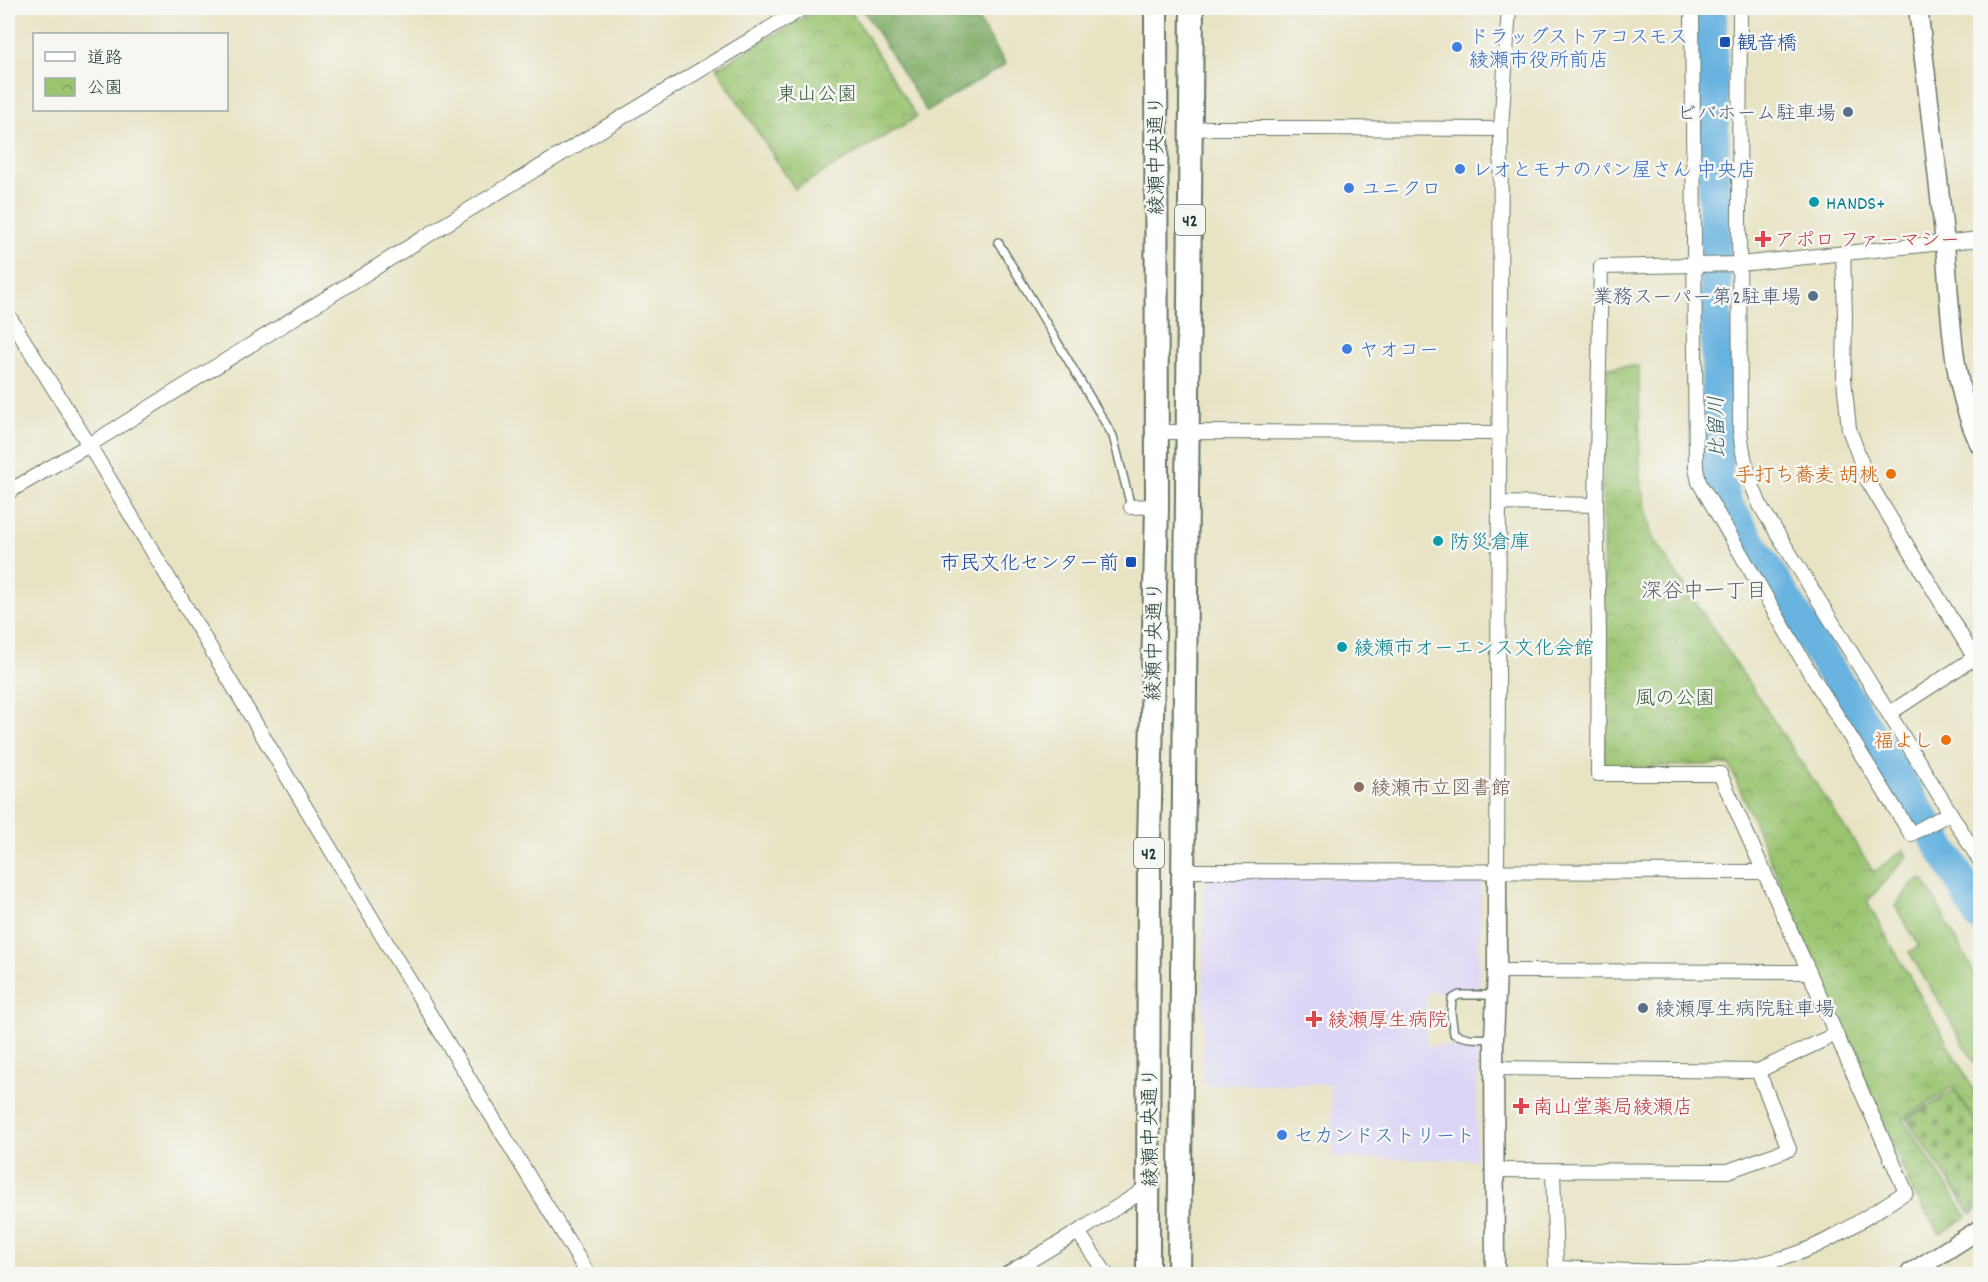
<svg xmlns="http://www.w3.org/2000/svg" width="1988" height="1282" viewBox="0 0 1988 1282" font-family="Dekko,'Klee One',sans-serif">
  <defs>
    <pattern id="forest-crowns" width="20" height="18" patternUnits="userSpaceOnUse" patternTransform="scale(1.5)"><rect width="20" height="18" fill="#7baa62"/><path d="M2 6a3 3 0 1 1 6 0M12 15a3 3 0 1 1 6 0" fill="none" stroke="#648c52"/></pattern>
    <pattern id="cemetery-stones" width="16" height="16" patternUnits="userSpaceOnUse" patternTransform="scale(1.5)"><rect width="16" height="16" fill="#9ac470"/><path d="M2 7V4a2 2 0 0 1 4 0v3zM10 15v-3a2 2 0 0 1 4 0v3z" fill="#7da05d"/></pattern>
    <pattern id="park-crowns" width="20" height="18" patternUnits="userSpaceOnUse" patternTransform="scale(1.5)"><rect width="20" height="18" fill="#9ac470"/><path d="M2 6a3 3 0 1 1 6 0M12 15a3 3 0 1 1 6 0" fill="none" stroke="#7da05d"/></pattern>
  </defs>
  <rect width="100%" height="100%" fill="#f6f6f2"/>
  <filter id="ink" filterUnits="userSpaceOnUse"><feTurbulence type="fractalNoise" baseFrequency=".0167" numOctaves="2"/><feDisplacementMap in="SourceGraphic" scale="12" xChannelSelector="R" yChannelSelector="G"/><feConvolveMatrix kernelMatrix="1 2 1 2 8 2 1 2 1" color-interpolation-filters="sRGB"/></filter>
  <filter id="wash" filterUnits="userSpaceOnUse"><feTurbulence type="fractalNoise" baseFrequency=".008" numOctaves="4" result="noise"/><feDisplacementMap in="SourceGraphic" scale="24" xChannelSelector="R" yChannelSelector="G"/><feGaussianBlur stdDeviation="1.35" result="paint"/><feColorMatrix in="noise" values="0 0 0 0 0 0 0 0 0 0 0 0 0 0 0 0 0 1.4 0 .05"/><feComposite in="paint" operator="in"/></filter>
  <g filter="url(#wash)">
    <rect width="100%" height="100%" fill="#e8e3c3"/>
    <!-- built -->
    <path fill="#ddd5f6" d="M1212,876L1474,877L1481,882L1479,990L1426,992V1046H1478L1476,1160L1334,1158L1330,1084H1203L1204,885Z"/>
    <!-- green -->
    <path fill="#9ac470" stroke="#5c8052" stroke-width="1.5" d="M1924,880L1980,984V1071L1909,952L1919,946L1895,906L1915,881Z"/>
    <!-- forest -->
    <path fill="url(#forest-crowns)" stroke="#4d744b" stroke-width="1.5" d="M862,8H971L1006,64L927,112Z"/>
    <!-- cemetery -->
    <path fill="url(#cemetery-stones)" stroke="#5c8052" stroke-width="1.5" d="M1955,1090L1980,1130V1208L1971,1214L1907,1119Z"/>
    <!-- park -->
    <g fill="url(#park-crowns)" stroke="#5c8052" stroke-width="1.5">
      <path d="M820,8H849L917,117L795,189L716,68Z"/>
      <path d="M1639,366L1640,478L1652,537L1874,872L1903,850L1907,856L1867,902L1980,1101V1129L1953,1087L1903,1119L1967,1217L1940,1234L1912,1190L1729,764L1612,768L1605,761L1603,490L1607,367Z"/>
    </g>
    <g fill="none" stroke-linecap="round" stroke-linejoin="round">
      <!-- river -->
      <path stroke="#67b3e0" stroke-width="32" d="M1711,8L1717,358V477L1727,505L1951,863L1980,917"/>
    </g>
  </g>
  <g filter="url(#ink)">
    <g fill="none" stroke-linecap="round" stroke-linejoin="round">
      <defs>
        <g id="service">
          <path d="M998,242L1113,436L1131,507"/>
          <path d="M1494,1039L1469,1038L1454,1034L1451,1013L1452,999L1459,995H1496"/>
        </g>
        <g id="minor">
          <path d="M1692,8L1696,468L1699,482L1809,671L1911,834L1950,813"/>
          <path d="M1740,8L1739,213L1740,430C1743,460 1749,480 1761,507L1980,861"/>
          <path d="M1191,130L1208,128H1304L1501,129"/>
          <path d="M1843,254L1845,314L1844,379L1849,429L1868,481L1980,667"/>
          <path d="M8,315L89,445L392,952L588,1274"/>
          <path d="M1156,432L1500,433"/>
          <path d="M8,492L89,445L467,211L803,8"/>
          <path d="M1500,503L1596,505"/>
          <path d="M1131,507L1157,506"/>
          <path d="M1890,713L1980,654"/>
          <path d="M1184,871L1764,872L1809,972L1497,971"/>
          <path d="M1497,871L1501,129L1509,8"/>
          <path d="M1764,872L1720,774H1598L1599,633L1596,505L1601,267L1740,264L1980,239"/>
          <path d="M1809,972L1836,1034"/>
          <path d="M1494,1068L1758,1071L1789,1149L1728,1171L1495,1170"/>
          <path d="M1553,1171L1556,1268C1635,1270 1717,1281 1793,1255C1834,1241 1870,1214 1906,1192L1836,1034L1758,1071"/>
          <path d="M1078,1232L1136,1195L1149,1184"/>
          <path d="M1007,1274L1078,1232L1106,1274"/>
        </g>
        <g id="tertiary">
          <path d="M1918,8C1927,86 1937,165 1945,244C1951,311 1950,383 1980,445"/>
          <path d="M1495,1274L1494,1039L1497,971V871"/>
          <path d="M1909,1274L1980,1229"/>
        </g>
        <g id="primary">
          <path d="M1148,1274L1149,842L1157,506L1156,8"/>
          <path d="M1179,1274L1192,8"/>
        </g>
      </defs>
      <!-- service casing -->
      <use href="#service" stroke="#657766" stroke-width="10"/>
      <!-- minor casing -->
      <use href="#minor" stroke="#657766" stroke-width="16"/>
      <!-- tertiary casing -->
      <use href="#tertiary" stroke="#657766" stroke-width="21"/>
      <!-- primary casing -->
      <use href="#primary" stroke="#657766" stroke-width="26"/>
      <!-- service -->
      <use href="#service" stroke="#fff" stroke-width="7"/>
      <!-- minor -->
      <use href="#minor" stroke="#fff" stroke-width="14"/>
      <!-- tertiary -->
      <use href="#tertiary" stroke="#fff" stroke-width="18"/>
      <!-- primary -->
      <use href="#primary" stroke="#fff" stroke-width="22"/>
    </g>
  </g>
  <!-- markers -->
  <g fill="#1a4fb4" stroke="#f6f6f2" stroke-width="2">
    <rect x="1719" y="36" width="12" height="12" rx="3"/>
    <rect x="1125" y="556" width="12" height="12" rx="3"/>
  </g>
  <g fill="#3f7fe0" stroke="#f6f6f2" stroke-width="2">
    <circle cx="1457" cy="47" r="6"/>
    <circle cx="1460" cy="169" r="6"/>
    <circle cx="1349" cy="188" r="6"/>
    <circle cx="1347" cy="349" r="6"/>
    <circle cx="1282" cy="1135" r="6"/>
  </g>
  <g fill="#5c6f8a" stroke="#f6f6f2" stroke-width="2">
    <circle cx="1848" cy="112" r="6"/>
    <circle cx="1813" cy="296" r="6"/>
    <circle cx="1643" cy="1008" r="6"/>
  </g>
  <g fill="#0f9aa8" stroke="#f6f6f2" stroke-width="2">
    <circle cx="1814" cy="202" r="6"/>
    <circle cx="1438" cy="541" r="6"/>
    <circle cx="1342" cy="647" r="6"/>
  </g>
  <g fill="#e0444e" stroke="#f6f6f2" stroke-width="2">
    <path d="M1760 230h6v6h6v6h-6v6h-6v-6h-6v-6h6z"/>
    <path d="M1311 1010h6v6h6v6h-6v6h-6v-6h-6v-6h6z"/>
    <path d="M1518 1097h6v6h6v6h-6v6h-6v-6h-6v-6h6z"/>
  </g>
  <g fill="#e8710a" stroke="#f6f6f2" stroke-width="2">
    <circle cx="1891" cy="474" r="6"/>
    <circle cx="1946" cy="740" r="6"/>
  </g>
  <circle fill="#8d6e63" stroke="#f6f6f2" stroke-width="2" cx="1359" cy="787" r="6"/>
  <g text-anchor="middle" stroke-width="5" stroke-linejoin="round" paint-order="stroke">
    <!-- shield labels -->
    <g fill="#f6f6f2" stroke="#60746d" stroke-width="1.5">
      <rect x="1175" y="205" width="30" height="30" rx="4.5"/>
      <rect x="1134" y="838" width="30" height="30" rx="4.5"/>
    </g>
    <g font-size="18" font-weight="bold" fill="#1f3d34">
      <text x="1190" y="226">42</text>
      <text x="1149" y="859">42</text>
    </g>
    <!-- shop labels -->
    <g font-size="20" fill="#366cbe" stroke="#f6f6f2" text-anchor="start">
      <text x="1469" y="43">ドラッグストアコスモス<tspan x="1469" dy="23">綾瀬市役所前店</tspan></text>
      <text x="1472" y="176">レオとモナのパン屋さん 中央店</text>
      <text x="1361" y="195">ユニクロ</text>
      <text x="1359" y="356">ヤオコー</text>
      <text x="1294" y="1142">セカンドストリート</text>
    </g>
    <!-- transit labels -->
    <g font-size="20" fill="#164399" stroke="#f6f6f2" text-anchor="start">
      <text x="1737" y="49">観音橋</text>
      <text x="1119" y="569" text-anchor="end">市民文化センター前</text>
    </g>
    <!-- park labels -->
    <g font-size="20" fill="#3e5f43" stroke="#f6f6f2">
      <text x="817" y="100">東山公園</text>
      <text x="1675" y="704">風の公園</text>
    </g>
    <!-- service labels -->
    <g font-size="20" fill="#4e5e75" stroke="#f6f6f2" text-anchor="end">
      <text x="1836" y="119">ビバホーム駐車場</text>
      <text x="1801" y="303">業務スーパー第2駐車場</text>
      <text x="1655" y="1015" text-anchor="start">綾瀬厚生病院駐車場</text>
    </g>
    <!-- street labels -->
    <g font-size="20" fill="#1f3d34" stroke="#f6f6f2">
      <text transform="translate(1155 155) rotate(-90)" y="7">綾瀬中央通り</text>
      <text transform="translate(1153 641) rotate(-89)" y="7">綾瀬中央通り</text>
      <text transform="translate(1149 1127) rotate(-90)" y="7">綾瀬中央通り</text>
    </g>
    <!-- culture labels -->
    <g font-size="20" fill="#0d838f" stroke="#f6f6f2" text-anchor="start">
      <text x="1826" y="209">HANDS+</text>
      <text x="1450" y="548">防災倉庫</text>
      <text x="1354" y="654">綾瀬市オーエンス文化会館</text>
    </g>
    <!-- health labels -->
    <g font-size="20" fill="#be3a42" stroke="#f6f6f2" text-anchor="start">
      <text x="1775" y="246">アポロ ファーマシー</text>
      <text x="1328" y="1026">綾瀬厚生病院</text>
      <text x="1533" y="1113">南山堂薬局綾瀬店</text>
    </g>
    <!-- food labels -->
    <g font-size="20" fill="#c56008" stroke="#f6f6f2" text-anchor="end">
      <text x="1879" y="481">手打ち蕎麦 胡桃</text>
      <text x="1934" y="747">福よし</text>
    </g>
    <!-- education labels -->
    <g font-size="20" fill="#785e54" stroke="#f6f6f2" text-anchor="start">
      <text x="1371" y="794">綾瀬市立図書館</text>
    </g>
    <!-- water labels -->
    <g font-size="21" font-style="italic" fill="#315a5f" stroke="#f6f6f2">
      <text transform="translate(1716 427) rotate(-91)" y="7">比留川</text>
    </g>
    <!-- neighbourhood labels -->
    <g font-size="21" fill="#606069" stroke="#f6f6f2">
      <text x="1704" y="597">深谷中一丁目</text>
    </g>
  </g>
  <!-- margin -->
  <rect width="1988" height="1282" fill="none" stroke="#f6f6f2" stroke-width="30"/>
  <!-- legend -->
  <rect x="33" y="33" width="195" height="78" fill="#f6f6f2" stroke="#a0aca6" stroke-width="1.5"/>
  <rect x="45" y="52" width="30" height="9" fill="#ffffff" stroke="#a0aca6" stroke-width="1.5"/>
  <text x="87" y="63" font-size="18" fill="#1f3d34">道路</text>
  <rect x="45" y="78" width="30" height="18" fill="url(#park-crowns)" stroke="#a0aca6" stroke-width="1.5"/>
  <text x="87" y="93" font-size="18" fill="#1f3d34">公園</text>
</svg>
